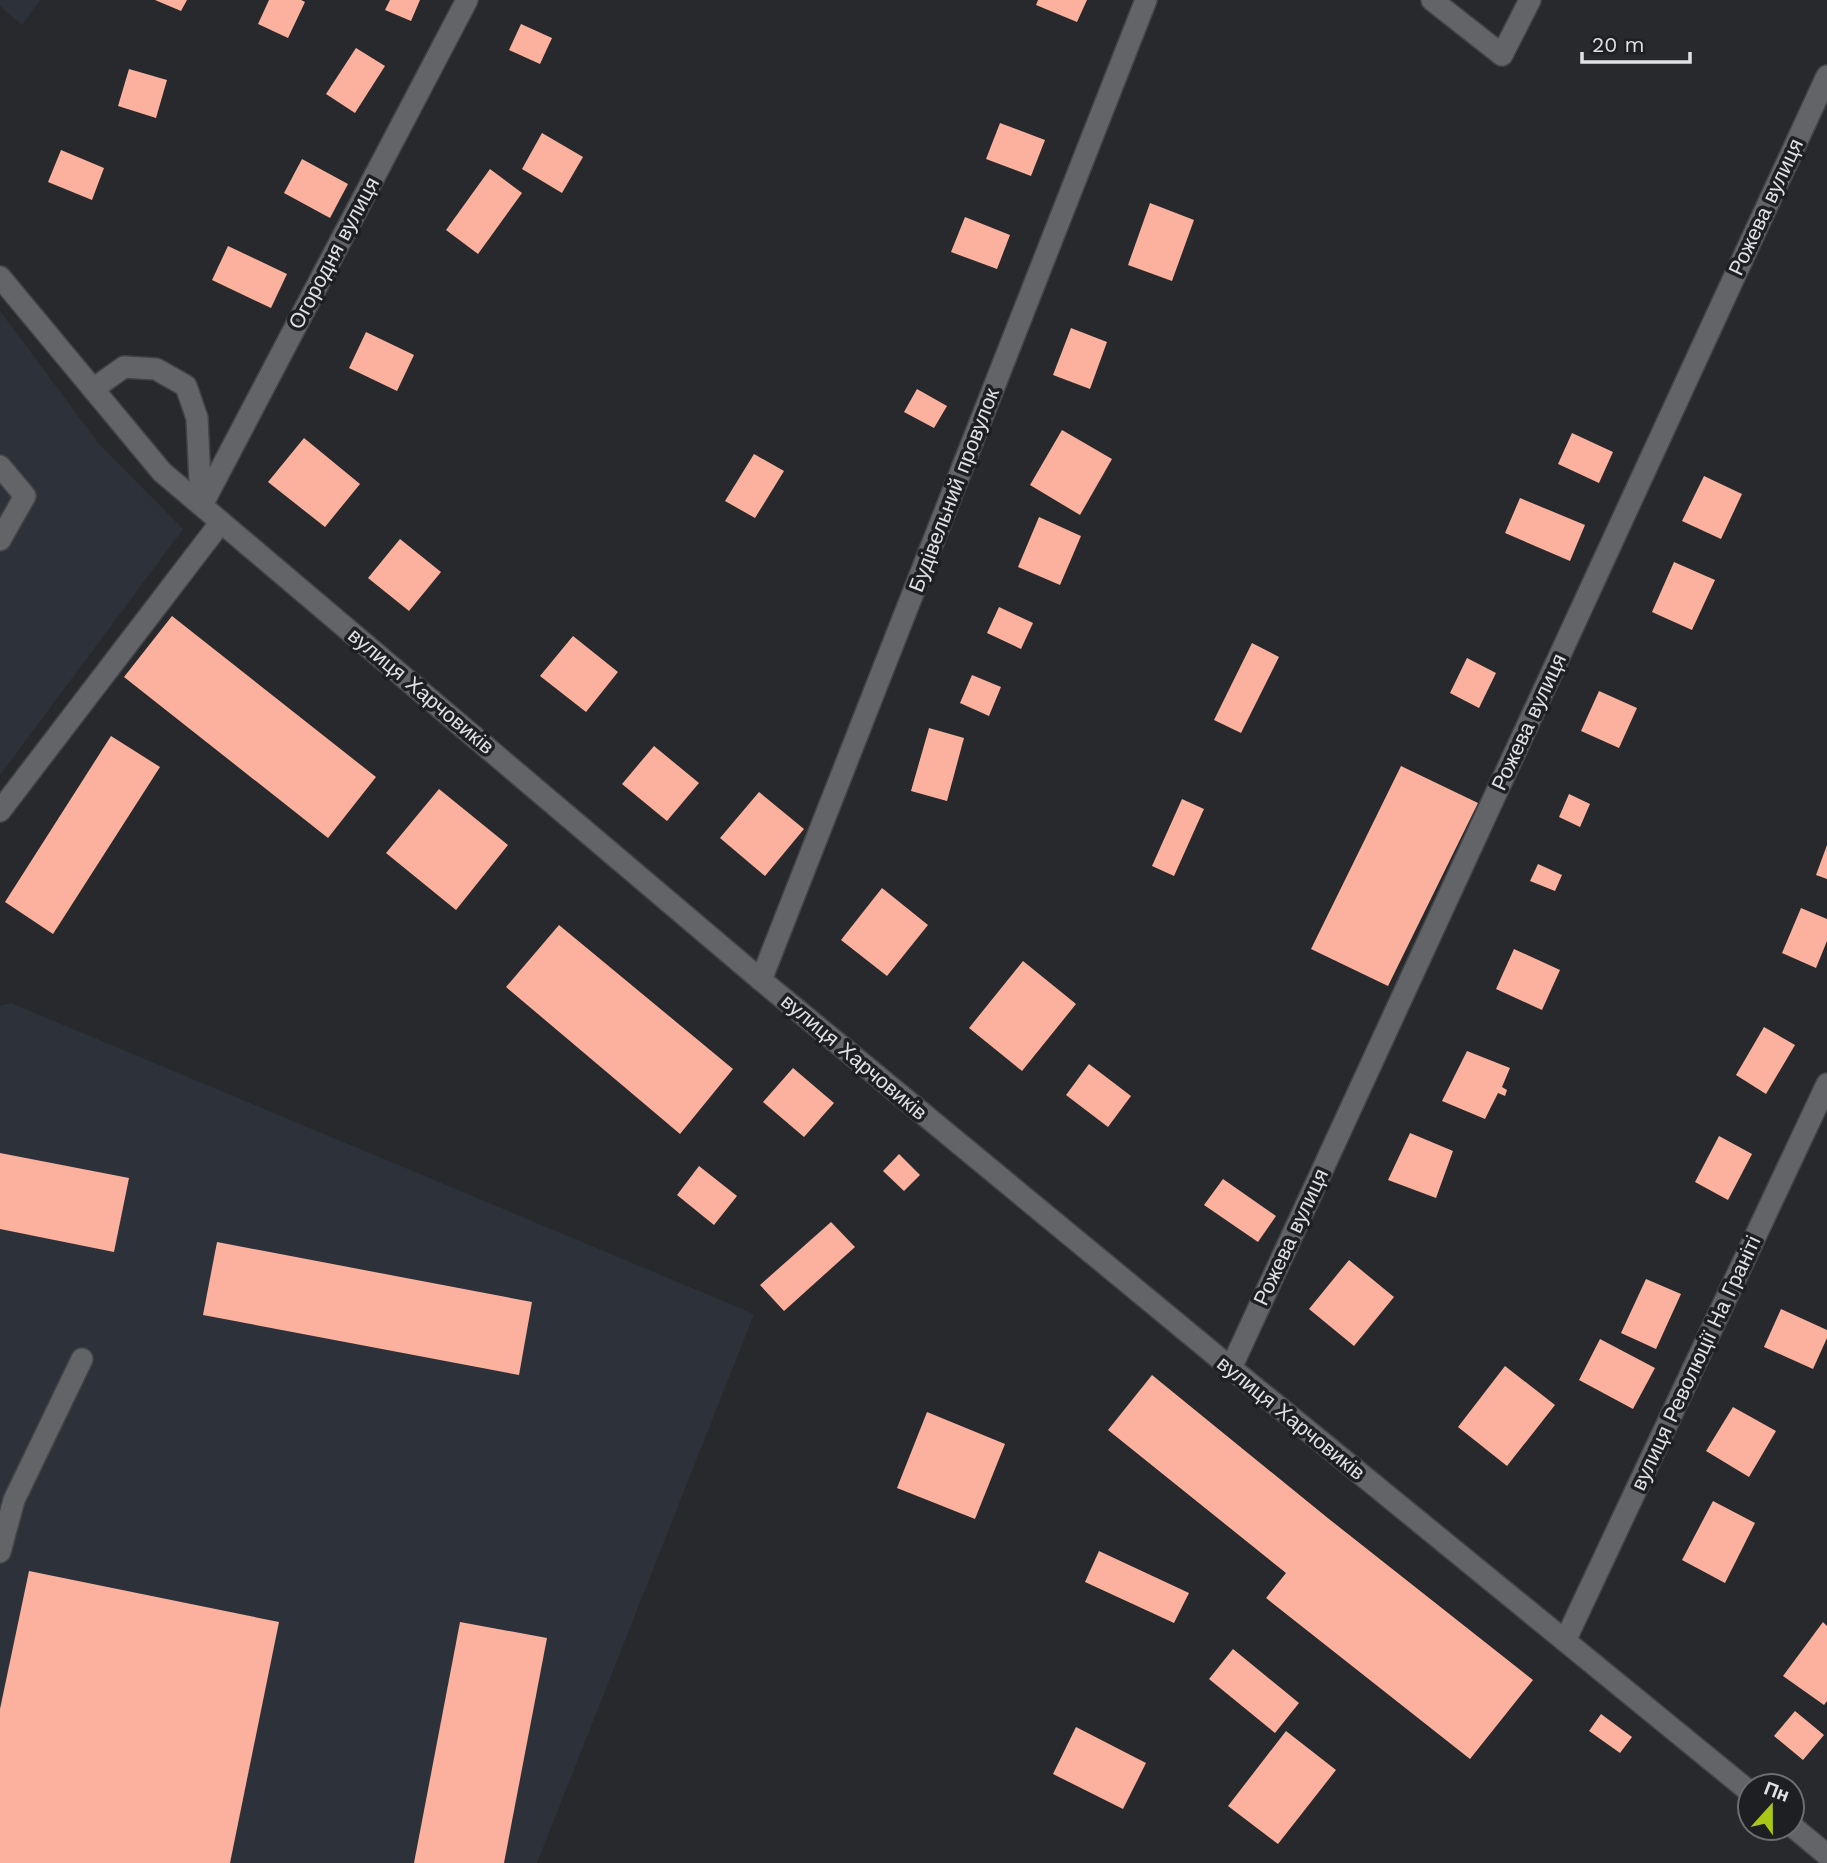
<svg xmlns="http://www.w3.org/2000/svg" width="1827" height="1863" viewBox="0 0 1827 1863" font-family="'Work Sans',sans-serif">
  <rect width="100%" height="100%" fill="#27292c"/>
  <!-- built -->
  <g fill="#2d323a">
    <path d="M0,0H40L22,25L0,6Z"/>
    <path d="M0,311L99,444L183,529L0,775Z"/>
    <path d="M11,1003L754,1314L537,1863H0V1006Z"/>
  </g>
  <!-- building -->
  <g fill="#fbb19d">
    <path d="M155,0H187L181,11Z"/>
    <path d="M269,0H301L305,2L288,38L258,24Z"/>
    <path d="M390,0H420L411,21L385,10Z"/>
    <path d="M1038,0H1087L1077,22L1036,5Z"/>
    <path d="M521,24L552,38L540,64L509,50Z"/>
    <path d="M356,48L385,66L355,113L326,94Z"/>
    <path d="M129,69L167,80L156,118L118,106Z"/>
    <path d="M1000,123L1045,140L1031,176L986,159Z"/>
    <path d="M542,133L583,157L562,193L522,169Z"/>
    <path d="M61,150L104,168L92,200L48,182Z"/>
    <path d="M302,159L348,184L330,218L284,193Z"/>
    <path d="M490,169L522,193L478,254L446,230Z"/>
    <path d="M1150,203L1194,220L1172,281L1128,265Z"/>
    <path d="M965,217L1010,235L997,269L951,252Z"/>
    <path d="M228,246L287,274L271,308L212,280Z"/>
    <path d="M1071,328L1107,342L1090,389L1053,375Z"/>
    <path d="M366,332L414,355L397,391L349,368Z"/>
    <path d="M917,389L947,406L934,428L904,412Z"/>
    <path d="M1062,430L1112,459L1080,515L1030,485Z"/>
    <path d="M1572,433L1613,452L1599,483L1558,464Z"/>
    <path d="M304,438L360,484L325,527L268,482Z"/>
    <path d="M754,454L784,471L755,518L725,501Z"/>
    <path d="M1704,476L1742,494L1721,539L1682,521Z"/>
    <path d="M1520,498L1585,525L1570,561L1505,533Z"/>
    <path d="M1039,517L1081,536L1060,585L1018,567Z"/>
    <path d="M400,539L441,572L409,611L368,578Z"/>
    <path d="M1674,562L1715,580L1692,630L1652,612Z"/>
    <path d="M999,607L1033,623L1021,649L987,633Z"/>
    <path d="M172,616L376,777L328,838L124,677Z"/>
    <path d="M573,636L618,672L586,712L540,676Z"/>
    <path d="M1252,643L1279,657L1241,733L1214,720Z"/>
    <path d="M1467,658L1496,673L1479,708L1450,693Z"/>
    <path d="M972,675L1001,687L989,716L960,703Z"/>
    <path d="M1599,691L1637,708L1619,748L1581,731Z"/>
    <path d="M929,728L964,738L947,801L911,791Z"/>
    <path d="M111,736L160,767L53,934L5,902Z"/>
    <path d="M654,746L699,783L667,821L622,784Z"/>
    <path d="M1401,766L1478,803L1388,986L1311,949Z"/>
    <path d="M439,789L508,845L456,910L386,853Z"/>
    <path d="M759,792L804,829L765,876L720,838Z"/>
    <path d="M1569,794L1590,804L1580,827L1559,817Z"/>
    <path d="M1182,799L1204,809L1174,876L1152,866Z"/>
    <path d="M1827,845V879L1816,875Z"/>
    <path d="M1538,864L1562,875L1555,891L1530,881Z"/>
    <path d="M882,888L928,925L887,976L841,940Z"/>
    <path d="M1801,908L1827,919V941L1816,968L1782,953Z"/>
    <path d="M559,925L733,1069L680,1134L506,987Z"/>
    <path d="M1514,949L1560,970L1542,1010L1496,989Z"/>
    <path d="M1023,961L1076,1004L1022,1071L969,1028Z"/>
    <path d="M1764,1027L1795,1045L1766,1094L1736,1075Z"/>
    <path d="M1467,1051L1510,1068L1502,1087L1507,1090L1505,1096L1498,1093L1485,1119L1442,1101Z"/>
    <path d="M1089,1064L1131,1096L1108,1127L1066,1095Z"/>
    <path d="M793,1068L834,1103L804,1137L763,1102Z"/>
    <path d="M1410,1133L1453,1151L1436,1198L1388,1180Z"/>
    <path d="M1719,1136L1752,1154L1728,1200L1695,1182Z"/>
    <path d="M0,1153L129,1178L114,1252L0,1229Z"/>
    <path d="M899,1154L920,1175L904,1191L883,1171Z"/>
    <path d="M699,1166L737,1196L714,1225L677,1195Z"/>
    <path d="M1223,1179L1276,1216L1258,1242L1204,1205Z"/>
    <path d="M831,1222L855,1247L784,1311L760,1285Z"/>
    <path d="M217,1242L532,1302L519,1375L203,1315Z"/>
    <path d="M1349,1260L1394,1297L1354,1346L1309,1309Z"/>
    <path d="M1646,1279L1681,1294L1656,1349L1621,1333Z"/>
    <path d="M1781,1309L1827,1330V1338L1813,1369L1764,1347Z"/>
    <path d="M1600,1339L1655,1368L1633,1409L1579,1380Z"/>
    <path d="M1505,1366L1555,1405L1507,1466L1458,1427Z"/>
    <path d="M1152,1375L1329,1519L1533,1680L1470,1759L1266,1598L1286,1573L1108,1430Z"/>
    <path d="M1733,1407L1776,1431L1749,1477L1706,1451Z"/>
    <path d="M927,1412L1005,1444L975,1519L897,1488Z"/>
    <path d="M1713,1501L1755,1523L1725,1583L1682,1560Z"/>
    <path d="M1099,1551L1189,1593L1174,1623L1085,1582Z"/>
    <path d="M29,1571L279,1622L230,1863H0V1709Z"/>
    <path d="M460,1622L547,1638L504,1863H414Z"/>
    <path d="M1823,1622L1827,1626V1701L1824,1705L1783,1676Z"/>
    <path d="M1233,1649L1299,1703L1275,1733L1209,1679Z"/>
    <path d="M1795,1711L1824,1735L1803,1760L1774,1736Z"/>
    <path d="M1601,1714L1632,1737L1620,1753L1589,1731Z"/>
    <path d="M1076,1727L1146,1763L1123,1809L1053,1774Z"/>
    <path d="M1286,1731L1336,1770L1278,1844L1228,1806Z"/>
  </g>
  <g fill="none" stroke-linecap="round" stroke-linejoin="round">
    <defs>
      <g id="minor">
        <path d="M1432,0L1502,55L1530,0"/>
        <path d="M0,277L162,472L761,980L1231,1368L1750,1792"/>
        <path d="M93,389L124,367L156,369L186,386L197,418L201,503"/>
        <path d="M0,466L25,496L0,540"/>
        <path d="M202,505L467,0"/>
        <path d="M0,811L221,522"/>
        <path d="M761,980L1146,0"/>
        <path d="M1231,1368L1827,76"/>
        <path d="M0,1552L14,1500L82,1359"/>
        <path d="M1565,1641L1827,1084"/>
        <path d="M1792,1826L1827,1855"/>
      </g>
    </defs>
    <!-- minor casing -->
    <use href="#minor" stroke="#424446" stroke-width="24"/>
    <!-- minor -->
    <use href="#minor" stroke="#626467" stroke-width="21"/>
  </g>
  <g text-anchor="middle" stroke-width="7" stroke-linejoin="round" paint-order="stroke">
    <!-- street labels -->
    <g font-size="21" fill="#e0e1e3" stroke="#1e1f22">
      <text transform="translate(1766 207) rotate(-65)" y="7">Рожева вулиця</text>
      <text transform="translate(334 253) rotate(-62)" y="7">Огородня вулиця</text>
      <text transform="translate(954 490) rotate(-69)" y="7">Будівельний провулок</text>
      <text transform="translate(421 691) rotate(40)" y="7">вулиця Харчовиків</text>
      <text transform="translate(1529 722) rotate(-65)" y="7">Рожева вулиця</text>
      <text transform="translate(854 1057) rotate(40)" y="7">вулиця Харчовиків</text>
      <text transform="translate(1291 1237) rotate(-65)" y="7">Рожева вулиця</text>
      <text transform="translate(1696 1363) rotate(-65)" y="7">вулиця Революції На Граніті</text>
      <text transform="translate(1291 1418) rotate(39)" y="7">вулиця Харчовиків</text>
    </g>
  </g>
  <!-- north arrow -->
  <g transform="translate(1771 1807) rotate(21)"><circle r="33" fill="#1e1f22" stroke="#6c6d6f" stroke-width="2"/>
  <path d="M0-5L12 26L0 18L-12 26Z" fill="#aac718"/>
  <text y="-10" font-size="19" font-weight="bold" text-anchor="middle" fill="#e0e1e3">Пн</text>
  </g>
  <!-- scale -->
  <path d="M1582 52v10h108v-10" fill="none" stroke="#e0e1e3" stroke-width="3.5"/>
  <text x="1592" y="52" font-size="21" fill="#e0e1e3" stroke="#1e1f22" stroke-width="5" paint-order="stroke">20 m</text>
</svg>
